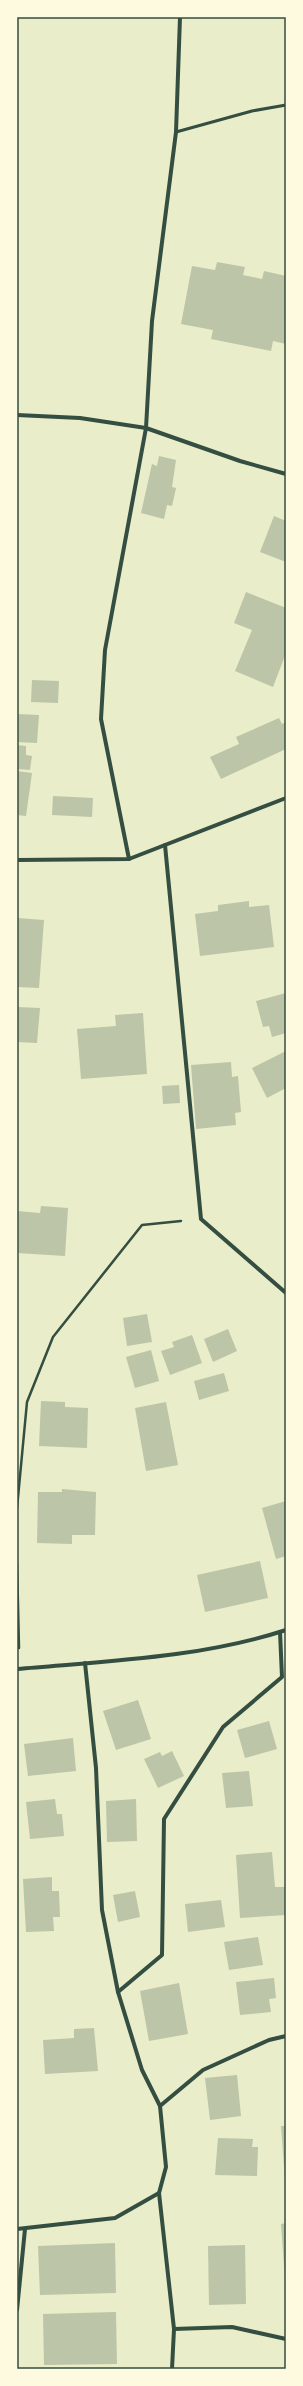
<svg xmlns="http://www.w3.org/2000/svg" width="303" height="2386" viewBox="0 0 303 2386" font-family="Spectral,serif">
  <rect width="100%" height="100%" fill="#e9edc9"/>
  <!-- building -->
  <g fill="#bcc5a7">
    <path d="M217,262L245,267L243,275L262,279L264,271L286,276V344L273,341L271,351L211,339L213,330L181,324L192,266L215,270Z"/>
    <path d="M159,456L176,460L172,487L176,488L172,506L167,505L164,519L141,513L152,464L157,466Z"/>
    <path d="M274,516L286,521V562L260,552Z"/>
    <path d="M246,592L286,608V653L273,687L235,671L252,630L234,623Z"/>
    <path d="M32,680L59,681L58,703L31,702Z"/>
    <path d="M17,714L39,715L37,743L17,742Z"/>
    <path d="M279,718L282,724L286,722V749L221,779L210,757L239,744L236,737Z"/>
    <path d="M17,745L26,746V755L32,756L30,770L17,769Z"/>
    <path d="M17,771L32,773L26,816L17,815Z"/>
    <path d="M53,796L93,798L92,817L52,815Z"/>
    <path d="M249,901V907L269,905L274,947L200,956L195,914L218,911V905Z"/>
    <path d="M17,918L44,920L39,988L17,987Z"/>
    <path d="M286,993V1033L272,1037L269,1026L263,1027L256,1001Z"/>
    <path d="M17,1007L40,1008L37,1043L17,1042Z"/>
    <path d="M143,1013L147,1074L81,1079L77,1029L116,1026L115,1015Z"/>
    <path d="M286,1051V1088L267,1098L252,1068Z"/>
    <path d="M231,1062L232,1077L238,1076L241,1112L235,1113L236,1125L196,1129L191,1065Z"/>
    <path d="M179,1085L180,1103L163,1104L162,1086Z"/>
    <path d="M41,1206L68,1208L65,1256L17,1253V1211L40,1213Z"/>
    <path d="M147,1314L152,1342L127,1346L123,1318Z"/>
    <path d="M228,1329L237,1351L213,1362L204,1339Z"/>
    <path d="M192,1335L202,1363L170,1375L161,1351L174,1347L172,1342Z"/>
    <path d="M151,1350L159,1381L135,1388L126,1357Z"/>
    <path d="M224,1373L229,1391L199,1400L194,1381Z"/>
    <path d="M41,1401L65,1402V1407L88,1408L87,1448L39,1446Z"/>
    <path d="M166,1402L178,1465L146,1471L135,1408Z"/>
    <path d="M62,1489L96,1492L95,1535H72V1544L37,1543L38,1492H62Z"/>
    <path d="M286,1501V1556L276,1559L262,1508Z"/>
    <path d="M260,1561L268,1598L205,1612L197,1575Z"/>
    <path d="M138,1700L151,1739L116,1750L103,1711Z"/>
    <path d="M269,1721L277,1749L245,1758L237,1730Z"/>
    <path d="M73,1738L76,1771L28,1776L24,1744Z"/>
    <path d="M172,1751L184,1776L158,1788L144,1759L160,1752L162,1756Z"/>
    <path d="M249,1771L253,1806L226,1808L222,1773Z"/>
    <path d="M55,1799L57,1814H62L64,1836L30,1839L26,1802Z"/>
    <path d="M136,1799L137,1841L107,1842L106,1801Z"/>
    <path d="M272,1852L275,1887H285L286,1915L240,1918L236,1855Z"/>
    <path d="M52,1877V1891H59L60,1917H53L54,1931L26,1932L23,1879Z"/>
    <path d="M135,1891L140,1917L118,1922L113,1895Z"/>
    <path d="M221,1900L225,1927L188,1932L185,1904Z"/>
    <path d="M258,1937L263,1965L229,1970L224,1942Z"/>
    <path d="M274,1978L276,1998L269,1999L271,2012L240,2015L236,1982Z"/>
    <path d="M179,1983L188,2034L149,2041L140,1991Z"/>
    <path d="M94,2028L98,2071L45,2074L43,2040L74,2038V2029Z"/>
    <path d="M237,2075L241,2116L210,2120L205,2078Z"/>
    <path d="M281,2126H286V2180H285Z"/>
    <path d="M218,2138L253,2139L252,2147H258L257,2176L215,2175Z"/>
    <path d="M286,2223V2280H285L281,2224Z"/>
    <path d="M115,2243L116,2293L40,2295L38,2246Z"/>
    <path d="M245,2245L246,2304L209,2305L208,2246Z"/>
    <path d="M116,2312L117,2364L44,2365L43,2314Z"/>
  </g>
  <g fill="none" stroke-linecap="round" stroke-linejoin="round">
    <!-- path -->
    <g stroke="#344e41" stroke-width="2.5">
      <path d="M17,1508L27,1402L53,1337L142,1225L181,1221"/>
      <path d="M17,1563L19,1648"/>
    </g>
    <!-- service -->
    <path stroke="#344e41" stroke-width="3" d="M176,132L252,111L286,105"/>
    <!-- minor -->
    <g stroke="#344e41" stroke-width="4">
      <path d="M17,415L80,418L146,428L240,461L286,474"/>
      <path d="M165,845L201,1219L286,1293"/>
      <path d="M129,859L101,719L105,650L146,428L152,321L176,132L180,17"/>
      <path d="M17,860L129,859L286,798"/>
      <path d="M85,1663L96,1768L102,1910L118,1992L142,2070L160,2106"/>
      <path d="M17,1669C107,1661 200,1658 286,1630"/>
      <path d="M118,1992L162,1955L164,1819L223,1727L282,1677L280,1632"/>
      <path d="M159,2193L174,2329L172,2369"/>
      <path d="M17,2229L115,2218L159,2193L166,2167L160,2106L203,2070L269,2040L286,2036"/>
      <path d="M17,2310L25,2229"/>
      <path d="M174,2329L232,2327L286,2339"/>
    </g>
  </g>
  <!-- border -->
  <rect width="303" height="2386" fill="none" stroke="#fefae0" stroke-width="36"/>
  <rect x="18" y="18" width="267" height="2350" fill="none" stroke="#344e41" stroke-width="1.5"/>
</svg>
